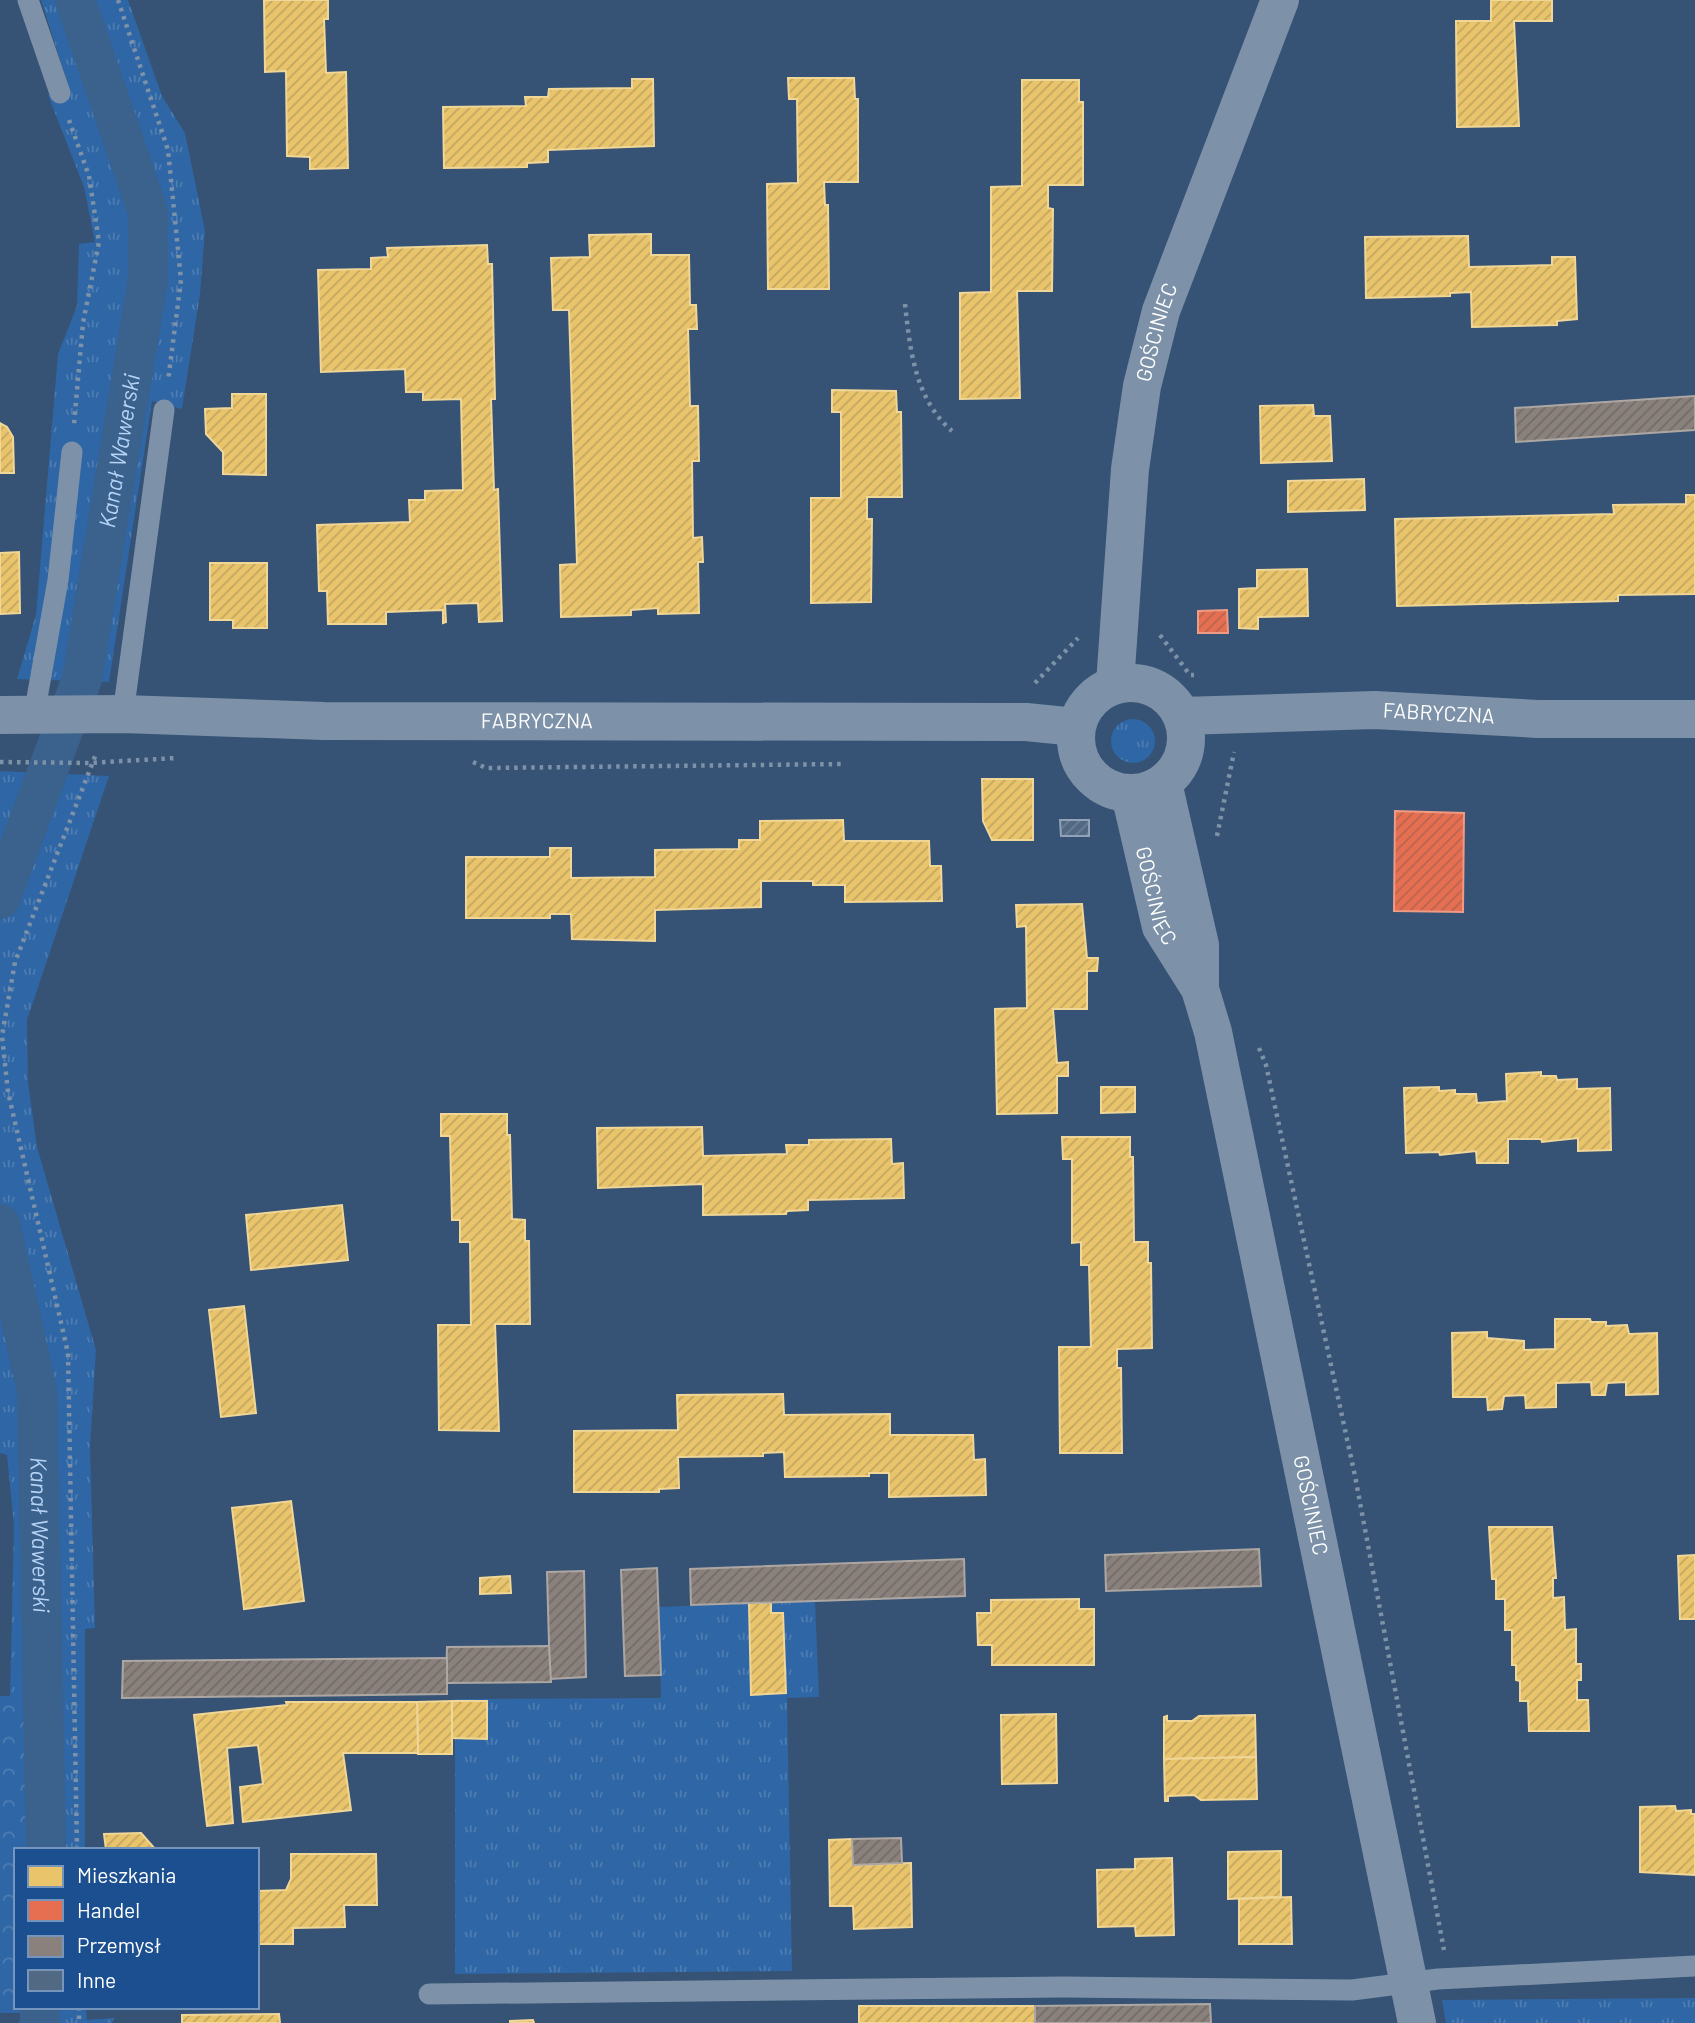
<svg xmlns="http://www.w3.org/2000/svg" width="1695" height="2023" viewBox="0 0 1695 2023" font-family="Barlow,sans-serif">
  <defs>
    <pattern id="grass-tufts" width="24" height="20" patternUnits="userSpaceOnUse" patternTransform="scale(1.75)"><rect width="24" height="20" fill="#2f66a5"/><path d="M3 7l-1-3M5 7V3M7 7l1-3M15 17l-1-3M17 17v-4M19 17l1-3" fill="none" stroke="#4e7db2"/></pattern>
    <pattern id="forest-crowns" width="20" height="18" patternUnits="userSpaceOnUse" patternTransform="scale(1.75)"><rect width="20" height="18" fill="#2f66a5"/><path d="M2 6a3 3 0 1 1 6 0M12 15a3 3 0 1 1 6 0" fill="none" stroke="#4e7db2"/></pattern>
    <pattern id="homes-hatch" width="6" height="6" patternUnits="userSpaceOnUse" patternTransform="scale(1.75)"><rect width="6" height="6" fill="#e9c46a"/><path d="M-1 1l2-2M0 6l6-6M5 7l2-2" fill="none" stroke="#c2a662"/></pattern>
    <pattern id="shops-hatch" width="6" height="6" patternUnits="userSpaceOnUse" patternTransform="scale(1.75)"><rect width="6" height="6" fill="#e76f51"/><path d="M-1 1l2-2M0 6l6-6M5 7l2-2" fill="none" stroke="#b86450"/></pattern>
    <pattern id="industry-hatch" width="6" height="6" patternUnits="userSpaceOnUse" patternTransform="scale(1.75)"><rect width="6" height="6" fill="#8a817c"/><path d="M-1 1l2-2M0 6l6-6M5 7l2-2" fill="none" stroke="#716c69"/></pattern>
    <pattern id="building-hatch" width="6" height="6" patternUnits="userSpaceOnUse" patternTransform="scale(1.75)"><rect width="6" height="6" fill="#526984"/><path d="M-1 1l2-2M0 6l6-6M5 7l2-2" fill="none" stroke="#6c8096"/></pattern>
  </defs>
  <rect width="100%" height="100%" fill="#365274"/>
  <!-- grass -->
  <g fill="url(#grass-tufts)">
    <path d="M41,0H128L162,96L185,133L205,231L200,294L182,409L152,401L109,682L17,679L36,615L58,354L77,306L79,244L95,242L84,187L48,95L71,94Z"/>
    <circle cx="1133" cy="741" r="22"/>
    <path d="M0,771L109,776L27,1020L28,1083L37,1147L96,1350L90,1446L95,1628L85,1629V1850H35L33,1696H10L14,1526L7,1455L0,1453Z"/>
    <path d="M815,1601L819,1697L787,1698L792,1971L455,1974V1699L661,1698L659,1607Z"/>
    <path d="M1695,1998V2023H1446L1442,2000Z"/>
    <path d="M23,2007H86L87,2020L114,2018L112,2023H19Z"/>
  </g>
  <!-- forest -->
  <path fill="url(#forest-crowns)" d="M0,1696H33L35,1850H16V2007H23L22,2013H0Z"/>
  <!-- homes -->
  <g fill="url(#homes-hatch)" stroke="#f0d697" stroke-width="2">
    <path d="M264,0H328V19H324L326,73L346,72L348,168L310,169V157L287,156L286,71L265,72Z"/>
    <path d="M1491,0H1552V21H1514L1519,126L1457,127L1456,21H1491Z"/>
    <path d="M788,78H854L855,99H858V182H824L825,205H828L829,289H768L767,184L798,183L797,99H789Z"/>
    <path d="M632,79H653L654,146L548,150V162L527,163V167L444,168L443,107L526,106L525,97H548L549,89L632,88Z"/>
    <path d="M1022,80H1079V102H1083V185H1048V208L1053,209L1052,291H1017L1020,398L960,399V293L991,292V187L1022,186Z"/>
    <path d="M651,234V255H689L690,305H696L697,329H688L690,406H698L699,461H692L693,538L702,537L703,562H698L699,613L658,614V608L631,610V615L561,617L560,565L577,564L569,310H553L551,258L590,257L589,235Z"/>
    <path d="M1468,236L1469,267L1552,265V257H1575L1577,319L1557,321V325L1472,327L1471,292L1450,293V296L1366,298L1365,237Z"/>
    <path d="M487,245L488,264H492L495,399H491L494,490L498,489L502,621L479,622L478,603L445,604L446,622L443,623V610L386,612V624H328L327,591H319L317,525L410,522L409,500H425V491L463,490L461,399L423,400V392H406L405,369L321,372L318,270L371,269V258L388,257L387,248Z"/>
    <path d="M832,390L896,391L897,412H901L902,497H867V519H872L871,602L811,603V498H841V412H832Z"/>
    <path d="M232,394H266V475L223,474V452L206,434L205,409L232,408Z"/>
    <path d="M1313,405L1314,416H1330L1332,461L1261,463L1260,406Z"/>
    <path d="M0,423L7,427L13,437L14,473H0Z"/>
    <path d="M1364,479L1365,510L1288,512V481Z"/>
    <path d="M1686,495H1695V594L1618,595V601L1397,606L1395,519L1614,514L1613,505L1686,504Z"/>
    <path d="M19,552L20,613L0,614V553Z"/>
    <path d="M210,563H267V628H233V620H210Z"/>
    <path d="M1307,569L1308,616L1258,617V629L1239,628V589L1257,588V570Z"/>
    <path d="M982,779H1033V840H992L983,821Z"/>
    <path d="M843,820L844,841H929L930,866H941L942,901L845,902V885H813V881H761V907L655,910V941L572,939L571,914H550V918H466V857H550V848H571V878L655,877V850L739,849V840H760V821Z"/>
    <path d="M1082,904L1087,958H1098L1097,971H1087V1009H1053L1057,1063L1068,1062V1076H1057V1113L997,1114L995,1009L1027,1008L1026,926L1017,927L1016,905Z"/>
    <path d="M1541,1072V1076H1556L1557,1080L1577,1079V1089L1610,1088L1611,1150L1578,1151V1138L1542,1142L1541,1139H1508V1163H1477L1476,1151L1440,1155L1439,1152L1406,1153L1404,1088L1439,1087V1091L1455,1090V1094H1476L1477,1103L1507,1101L1506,1074Z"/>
    <path d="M1101,1087H1135V1112L1101,1113Z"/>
    <path d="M441,1114H507V1135H510L512,1219L525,1220V1241H529L530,1324H495L499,1431L439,1430L438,1325H471L470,1242H460V1220H452L450,1136H441Z"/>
    <path d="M702,1127L703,1156L787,1154L786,1145H809V1140L891,1139L892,1164L903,1163L904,1198L808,1200V1210L787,1211L786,1214L703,1215V1184L598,1188L597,1128Z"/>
    <path d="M1062,1137H1130V1157H1133L1134,1242H1148V1263H1151L1152,1348L1117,1349V1368H1121L1122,1453H1060L1059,1347H1091L1089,1265H1081V1242L1072,1243V1159H1063Z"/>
    <path d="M342,1205L348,1260L251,1270L246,1215Z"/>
    <path d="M244,1306L256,1413L221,1417L209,1310Z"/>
    <path d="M1555,1319H1590L1591,1322H1606V1326L1627,1325L1629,1334L1657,1333L1658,1394L1626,1395V1382L1607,1383L1605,1395H1592L1591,1382L1556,1383V1407L1526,1408L1525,1395L1504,1396L1502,1409L1488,1410L1487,1397H1453L1452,1333L1487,1332V1338L1524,1341V1350L1555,1349Z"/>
    <path d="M783,1394L784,1415L890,1414V1435H973L974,1460L985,1459L986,1495L889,1497V1473H869V1476L785,1477L784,1452L763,1453V1456L678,1457L679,1488L659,1489V1492H574V1431L678,1430L677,1395Z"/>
    <path d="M291,1501L304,1601L244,1609L232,1508Z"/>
    <path d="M1489,1527H1552L1556,1578H1553V1598L1564,1597L1565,1630L1576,1629V1664H1581V1680H1577V1700H1588L1589,1731H1529L1528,1701H1520V1681L1516,1680V1665H1512V1630H1505V1599H1496V1579H1492Z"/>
    <path d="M1695,1555V1619H1680L1678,1556Z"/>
    <path d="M510,1576L511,1593L480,1594V1578Z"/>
    <path d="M1079,1599V1609H1094V1665H992V1645H978L977,1613H991V1600Z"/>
    <path d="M749,1603H771V1613H783L786,1693L751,1695Z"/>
    <path d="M452,1701H487V1739L452,1738Z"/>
    <path d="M452,1701V1754H418L417,1702Z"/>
    <path d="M286,1702H417L418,1753H343L351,1810L243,1822L240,1787L263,1784L258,1745L227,1748L233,1823L207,1826L194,1715L287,1705Z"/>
    <path d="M1056,1714L1057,1783L1002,1784L1001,1715Z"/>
    <path d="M1255,1715L1256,1757L1164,1759V1717L1167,1716V1721H1192L1199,1716Z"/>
    <path d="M1256,1757L1257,1799L1201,1800L1194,1795L1168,1796V1801H1165L1164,1759Z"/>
    <path d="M1675,1806L1676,1811L1691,1810V1814H1695V1875L1640,1872V1807Z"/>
    <path d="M141,1833L156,1850H106L104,1834Z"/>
    <path d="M852,1839L853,1865L911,1863L912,1927L854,1929L853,1906H830L829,1840Z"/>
    <path d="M1281,1851V1897L1228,1899V1852Z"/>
    <path d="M291,1854H376L377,1905H344L345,1927L293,1928V1944H257V1891L286,1890L291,1879Z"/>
    <path d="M1172,1858L1174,1935L1136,1936L1135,1926L1098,1927L1097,1870L1135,1869V1859Z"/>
    <path d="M1291,1897L1292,1944H1239V1899Z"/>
    <rect x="859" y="2006" width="176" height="17"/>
    <path d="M279,2014L280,2023H182V2015Z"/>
    <path d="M533,2020L534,2023H510V2021Z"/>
  </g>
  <!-- shops -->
  <g fill="url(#shops-hatch)" stroke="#ee9a85" stroke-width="2">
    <path d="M1227,610L1228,633H1198V611Z"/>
    <path d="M1395,811L1464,813L1463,912L1394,911Z"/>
  </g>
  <!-- industry -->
  <g fill="url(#industry-hatch)" stroke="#ada7a3" stroke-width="2">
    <path d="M1695,396V430L1516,442L1515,408Z"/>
    <path d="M1259,1549L1261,1586L1106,1591L1105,1555Z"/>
    <path d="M964,1559L965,1596L691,1605L690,1569Z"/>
    <path d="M657,1568L661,1675L625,1676L621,1570Z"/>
    <path d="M584,1571L586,1677L550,1679L547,1572Z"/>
    <path d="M549,1646L551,1682L446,1683L447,1647Z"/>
    <path d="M447,1658V1694L122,1698L123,1661Z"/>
    <path d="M901,1838L902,1863L853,1865L852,1839Z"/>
    <path d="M1210,2004L1211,2023H1035V2006Z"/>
  </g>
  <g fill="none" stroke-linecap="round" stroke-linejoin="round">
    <!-- canal -->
    <g stroke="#3b618d" stroke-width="40">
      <path id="s1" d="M0,899L82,679L148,279V212L75,0"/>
      <path id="s2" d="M0,1224L37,1391L46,1850"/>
      <path d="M40,2023V2007"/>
    </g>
  </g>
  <!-- building -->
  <path fill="url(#building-hatch)" stroke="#92a2b6" stroke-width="2" d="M1060,820H1089V836H1061Z"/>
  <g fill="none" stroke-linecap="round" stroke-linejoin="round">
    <!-- path -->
    <g stroke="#7d92a8" stroke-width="4.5" stroke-dasharray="3.5 5" stroke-linecap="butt">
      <path d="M118,0L168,150L181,280L168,381"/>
      <path d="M69,120L89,176L99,242L83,323L74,424"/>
      <path d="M905,304C910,350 915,399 952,431"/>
      <path d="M1160,635L1190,675H1194"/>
      <path d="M1035,683L1078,638"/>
      <path d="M0,762L90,763L176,758"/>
      <path d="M473,762L486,768L845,764"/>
      <path d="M1217,836L1234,752"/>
      <path d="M1259,1048L1266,1065L1355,1476L1444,1950"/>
      <path d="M77,1850L68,1353L8,1092L2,1036L15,962L96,754"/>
      <path d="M79,2007V2023"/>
    </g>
    <!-- lane -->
    <g stroke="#7d92a8" stroke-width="21">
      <path d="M28,0L60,93"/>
      <path d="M123,714L164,410"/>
      <path d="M34,715L58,580L72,452"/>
      <path d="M429,1994L1064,1987L1352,1990L1438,1979L1695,1966"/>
    </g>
    <!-- street -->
    <g stroke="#7d92a8" stroke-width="38">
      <circle cx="1131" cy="738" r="55"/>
      <path id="s3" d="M1115,684L1130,469L1142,386L1161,311L1280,0"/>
      <path id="s4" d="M0,715L123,714L324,721L1026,722L1076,727"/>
      <path id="s5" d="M1182,716L1375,710L1538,719H1695"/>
      <path d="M1163,783L1200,945V986"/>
      <path id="s6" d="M1130,794L1161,927L1200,989L1213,1032L1417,2023"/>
    </g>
  </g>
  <g text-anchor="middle" stroke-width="7" stroke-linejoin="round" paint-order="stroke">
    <!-- street labels -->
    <g font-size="21" fill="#fff" stroke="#1b4f8f">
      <text dy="7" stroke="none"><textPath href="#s3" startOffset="355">GOŚCINIEC</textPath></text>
      <text dy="7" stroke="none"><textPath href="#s5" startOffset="257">FABRYCZNA</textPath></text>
      <text dy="7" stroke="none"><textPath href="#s4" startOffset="537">FABRYCZNA</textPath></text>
      <text dy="7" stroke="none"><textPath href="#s6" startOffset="105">GOŚCINIEC</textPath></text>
      <text dy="7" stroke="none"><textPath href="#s6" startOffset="738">GOŚCINIEC</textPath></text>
    </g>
    <!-- water labels -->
    <g font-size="23" font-style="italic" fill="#b5d3f5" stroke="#1b4f8f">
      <text dy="8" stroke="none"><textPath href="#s1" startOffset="466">Kanał Wawerski</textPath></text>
      <text dy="8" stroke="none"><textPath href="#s2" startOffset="315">Kanał Wawerski</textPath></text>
    </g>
  </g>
  <!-- legend -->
  <rect x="14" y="1848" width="245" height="161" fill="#1b4f8f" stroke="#7695bc" stroke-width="2"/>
  <rect x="28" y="1866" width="35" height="21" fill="#e9c46a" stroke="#7695bc" stroke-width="2"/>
  <text x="77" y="1883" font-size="21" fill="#ffffff">Mieszkania</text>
  <rect x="28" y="1900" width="35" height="21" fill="#e76f51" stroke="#7695bc" stroke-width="2"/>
  <text x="77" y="1918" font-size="21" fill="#ffffff">Handel</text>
  <rect x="28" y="1936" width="35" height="21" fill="#8a817c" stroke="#7695bc" stroke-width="2"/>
  <text x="77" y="1953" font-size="21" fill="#ffffff">Przemysł</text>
  <rect x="28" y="1970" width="35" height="21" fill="#526984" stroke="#7695bc" stroke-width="2"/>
  <text x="77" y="1988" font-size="21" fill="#ffffff">Inne</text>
</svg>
